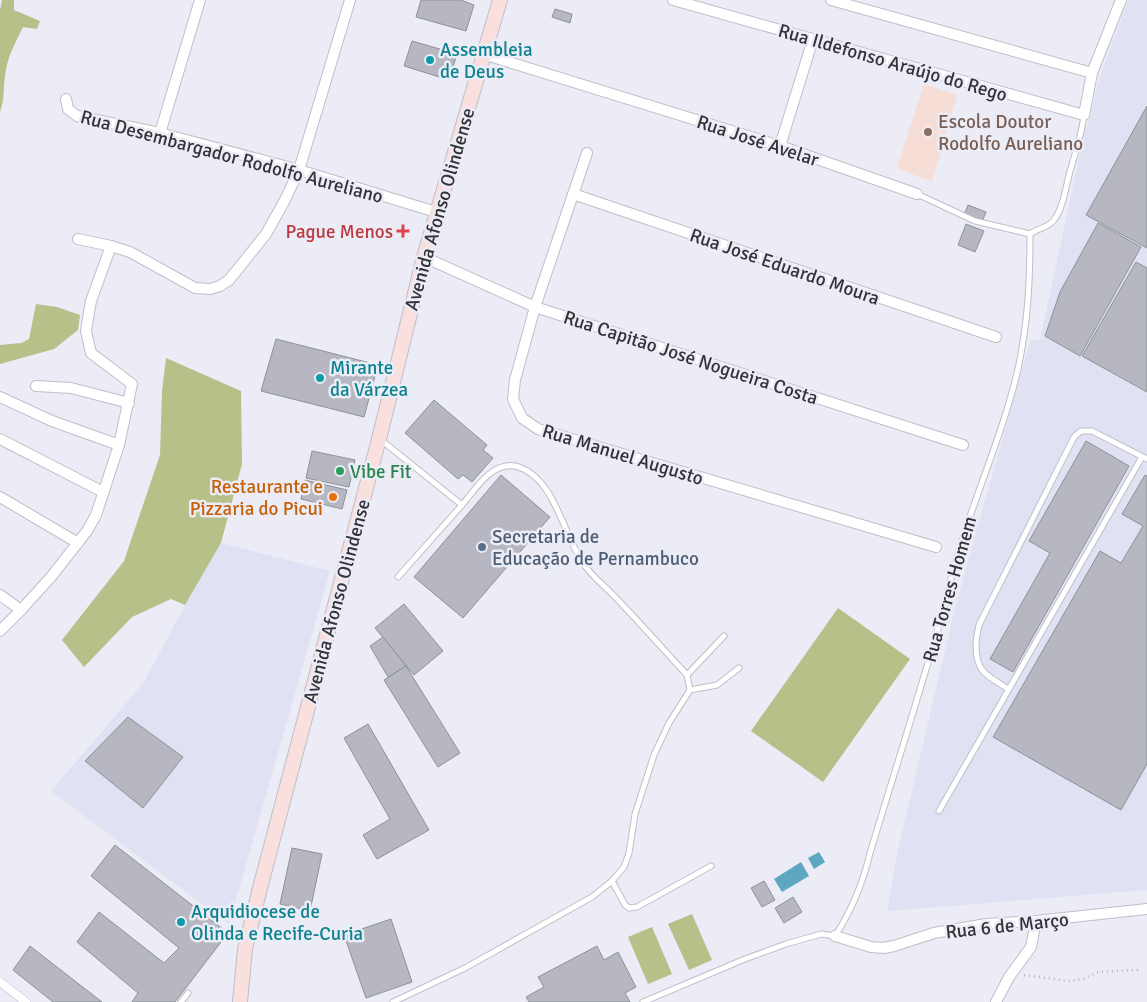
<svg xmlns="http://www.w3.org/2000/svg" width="1147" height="1002" viewBox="0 0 1147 1002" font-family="Signika,sans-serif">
  <rect width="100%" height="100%" fill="#ebecf6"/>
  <!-- built -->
  <g fill="#e0e2f3">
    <path d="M1128,0H1147V890L887,911L897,854L956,604L1030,341L1040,340L1084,135L1091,115L1097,85Z"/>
    <path d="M221,543L330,571L229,924L51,791L144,682L185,605Z"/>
  </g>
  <!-- education -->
  <path fill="#f6ddd5" d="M924,84L957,95L932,182L897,168Z"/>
  <!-- green -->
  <g fill="#b5c189">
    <path d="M2,0H14V10L40,21L37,29L23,27C15,43 7,58 5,76C3,90 5,97 0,112V10Z"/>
    <path d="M36,304L57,307L80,315L78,330L54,349L0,364V345L21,343L29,339Z"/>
    <path d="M166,358L241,391L242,464L221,543L185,605L171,599L132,617L84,667L62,640L124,561L160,455L162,391Z"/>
    <path d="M838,608L910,659L823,782L751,731Z"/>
    <path d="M692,914L712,960L689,970L668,924Z"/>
    <path d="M652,927L672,974L648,984L628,937Z"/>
  </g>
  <!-- water -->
  <g fill="#5da7c1">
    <path d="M819,852L825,862L814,869L808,858Z"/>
    <path d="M801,862L809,876L782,892L774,879Z"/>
  </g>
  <!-- building -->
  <g fill="#b6b7c0" stroke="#8f9199">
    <path d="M421,0H461L474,5L466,31L416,17Z"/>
    <path d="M555,9L572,14L570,23L552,17Z"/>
    <path d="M412,41L457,54L449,80L404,66Z"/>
    <path d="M1147,106V248L1086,215Z"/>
    <path d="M968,205L986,212L982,222L964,215Z"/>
    <path d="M1098,223L1141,247L1080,356L1045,336L1060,292Z"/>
    <path d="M966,224L984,231L975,252L958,245Z"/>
    <path d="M1136,262L1147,268V392L1082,356Z"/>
    <path d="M276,339L378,365L364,417L261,391Z"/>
    <path d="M434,400L487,445L483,450L493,458L472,482L463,475L458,479L405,433Z"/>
    <path d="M1086,441L1129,466L1013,672L990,659L1050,553L1029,541Z"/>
    <path d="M312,451L355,460L349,487L306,478Z"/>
    <path d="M501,475L550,517L463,618L414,577Z"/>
    <path d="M1145,475L1147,476V764L1121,810L993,737L1100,551L1121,563L1143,526L1122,514Z"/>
    <path d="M305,480L347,490L342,509L301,499Z"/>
    <path d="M404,604L443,651L414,675L375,628Z"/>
    <path d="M383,637L406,666L388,677L370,646Z"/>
    <path d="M406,666L460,753L438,767L384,680Z"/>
    <path d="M128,717L183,757L143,808L85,761Z"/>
    <path d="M368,724L429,830L377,859L363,835L390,819L344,738Z"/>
    <path d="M115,845L228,933L175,1002H132L138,993L77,942L99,912L164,963L179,948L91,876Z"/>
    <path d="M292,848L322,854L310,911L280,904Z"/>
    <path d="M764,881L775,900L762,907L751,888Z"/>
    <path d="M793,897L802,912L784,923L775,908Z"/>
    <path d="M391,919L412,982L366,998L344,935Z"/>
    <path d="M30,946L102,1002H53L13,970Z"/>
    <path d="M597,946L604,960L618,952L636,987L625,993L630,1002H529L526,997L544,987L538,977Z"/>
  </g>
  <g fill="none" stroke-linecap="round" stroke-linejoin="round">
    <defs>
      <g id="service">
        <path d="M917,194L975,221L1030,234"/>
        <path d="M1030,234C1038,228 1048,228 1054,220C1064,207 1066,184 1071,168C1076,150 1082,133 1084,115"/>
        <path d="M381,440L462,505L398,577"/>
        <path d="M462,505C475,490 491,462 515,466C554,475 563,534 583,563C592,577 606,587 617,599C641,624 664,650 687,675"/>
        <path d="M1008,689C1001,684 989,678 983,671C973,659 976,638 979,625L1074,437L1081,431H1092L1147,459"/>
        <path d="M690,690L687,675L724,636"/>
        <path d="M939,811L1142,457"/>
        <path d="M612,881L625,905L629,908L637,907L711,866"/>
        <path d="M181,1002L188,993"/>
        <path d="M393,1002L465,968L592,897L612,881L624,867L629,853L635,814L654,755L669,723L690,690L717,685L739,668"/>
        <path d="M643,1002L745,959L786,944L821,934L835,936C852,910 863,883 870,853C893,777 917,702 939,625C945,602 950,579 957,556C976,493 1003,433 1018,369C1028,322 1030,282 1030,234"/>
      </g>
      <path id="pedestrian" d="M0,982L26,1002"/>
      <g id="minor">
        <path d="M673,0L1084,115L1092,73L1121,0"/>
        <path d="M831,0L1092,73"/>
        <path d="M483,54L780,146L917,194"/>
        <path d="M66,99L68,109L77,116L160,133L299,170L436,212"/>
        <path d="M160,133L200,0"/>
        <path d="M780,146L813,39"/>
        <path d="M587,153L535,307L515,380L513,399L522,418L538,429L936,547"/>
        <path d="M573,194L996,337"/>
        <path d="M78,239L111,246L130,252L195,288L210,289L220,286L229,280L266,234L285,200L299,170L350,0"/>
        <path d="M424,257L535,307L963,445"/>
        <path d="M36,386L71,388L129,403"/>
        <path d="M0,397L52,421L119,445"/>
        <path d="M0,439L103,492"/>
        <path d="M0,497L78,543"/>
        <path d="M0,595L21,610"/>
        <path d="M0,631L21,610L51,577L87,531L96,515L119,445L132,384L91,353L86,331L91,301L111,246"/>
        <path d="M835,936L871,947L884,948L894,946L934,933L986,924L1036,921L1147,909"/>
        <path d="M996,1002L1009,977L1031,947L1036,921"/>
      </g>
      <path id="secondary" d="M240,1002L245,949L260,888L379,439L424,257L500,0"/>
    </defs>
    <!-- service casing -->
    <use href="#service" stroke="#bebfc8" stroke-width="7"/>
    <!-- pedestrian casing -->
    <use href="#pedestrian" stroke="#bebfc8" stroke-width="9"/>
    <!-- minor casing -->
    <use href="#minor" stroke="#bebfc8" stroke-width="12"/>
    <!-- secondary casing -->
    <use href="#secondary" stroke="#bebfc8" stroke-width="16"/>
    <!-- path -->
    <path stroke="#b3b4bc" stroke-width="2.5" stroke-dasharray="1 4" stroke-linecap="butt" d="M1024,975L1069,981L1083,979L1098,972L1139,970"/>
    <!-- service -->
    <use href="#service" stroke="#fff" stroke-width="5"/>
    <!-- pedestrian -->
    <use href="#pedestrian" stroke="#fff" stroke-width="8"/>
    <!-- minor -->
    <use href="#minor" stroke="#fff" stroke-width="10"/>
    <!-- secondary -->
    <use href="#secondary" stroke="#f9dfde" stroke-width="14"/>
  </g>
  <!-- markers -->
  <g fill="#0f9aa8" stroke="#ebecf6" stroke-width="2">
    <circle cx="430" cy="60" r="5"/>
    <circle cx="320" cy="378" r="5"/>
    <circle cx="181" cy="922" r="5"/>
  </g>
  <circle fill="#8d6e63" stroke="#ebecf6" stroke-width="2" cx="928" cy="132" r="5"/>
  <path fill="#e0444e" stroke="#ebecf6" stroke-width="2" d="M400.5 223.5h5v5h5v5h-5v5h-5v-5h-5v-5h5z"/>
  <circle fill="#2e9e5b" stroke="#ebecf6" stroke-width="2" cx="340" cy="471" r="5"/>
  <circle fill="#e8710a" stroke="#ebecf6" stroke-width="2" cx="333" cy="497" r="5"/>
  <circle fill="#5c6f8a" stroke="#ebecf6" stroke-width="2" cx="482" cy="547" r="5"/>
  <g text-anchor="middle" stroke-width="5" stroke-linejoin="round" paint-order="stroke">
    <!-- culture labels -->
    <g font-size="19" fill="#0d838f" stroke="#ebecf6" text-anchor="start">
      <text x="440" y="56">Assembleia<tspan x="440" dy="22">de Deus</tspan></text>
      <text x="330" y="374">Mirante<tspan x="330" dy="22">da Várzea</tspan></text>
      <text x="191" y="918">Arquidiocese de<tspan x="191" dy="22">Olinda e Recife-Curia</tspan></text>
    </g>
    <!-- street labels -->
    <g font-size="19" fill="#333337" stroke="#ebecf6">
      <text transform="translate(893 62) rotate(16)" y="7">Rua Ildefonso Araújo do Rego</text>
      <text transform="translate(758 140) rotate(18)" y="7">Rua José Avelar</text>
      <text transform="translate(232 156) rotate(15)" y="7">Rua Desembargador Rodolfo Aureliano</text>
      <text transform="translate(439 209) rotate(-74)" y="7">Avenida Afonso Olindense</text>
      <text transform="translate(785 266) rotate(19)" y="7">Rua José Eduardo Moura</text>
      <text transform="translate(691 357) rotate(18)" y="7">Rua Capitão José Nogueira Costa</text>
      <text transform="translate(623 454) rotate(17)" y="7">Rua Manuel Augusto</text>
      <text transform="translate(949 589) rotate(-74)" y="7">Rua Torres Homem</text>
      <text transform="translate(336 601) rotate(-75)" y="7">Avenida Afonso Olindense</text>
      <text transform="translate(1007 925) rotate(-6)" y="7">Rua 6 de Março</text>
    </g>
    <!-- education labels -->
    <g font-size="19" fill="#785e54" stroke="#ebecf6" text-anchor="start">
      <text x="938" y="128">Escola Doutor<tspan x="938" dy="22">Rodolfo Aureliano</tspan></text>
    </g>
    <!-- health labels -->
    <g font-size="19" fill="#be3a42" stroke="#ebecf6" text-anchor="end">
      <text x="393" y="238">Pague Menos</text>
    </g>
    <!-- leisure labels -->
    <g font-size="19" fill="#27864d" stroke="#ebecf6" text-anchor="start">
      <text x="350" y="478">Vibe Fit</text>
    </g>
    <!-- food labels -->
    <g font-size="19" fill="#c56008" stroke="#ebecf6" text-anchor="end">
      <text x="323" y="493">Restaurante e<tspan x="323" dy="22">Pizzaria do Picui</tspan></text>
    </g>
    <!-- service labels -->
    <g font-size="19" fill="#4e5e75" stroke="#ebecf6" text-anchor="start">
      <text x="492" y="543">Secretaria de<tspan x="492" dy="22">Educação de Pernambuco</tspan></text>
    </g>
  </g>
</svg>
